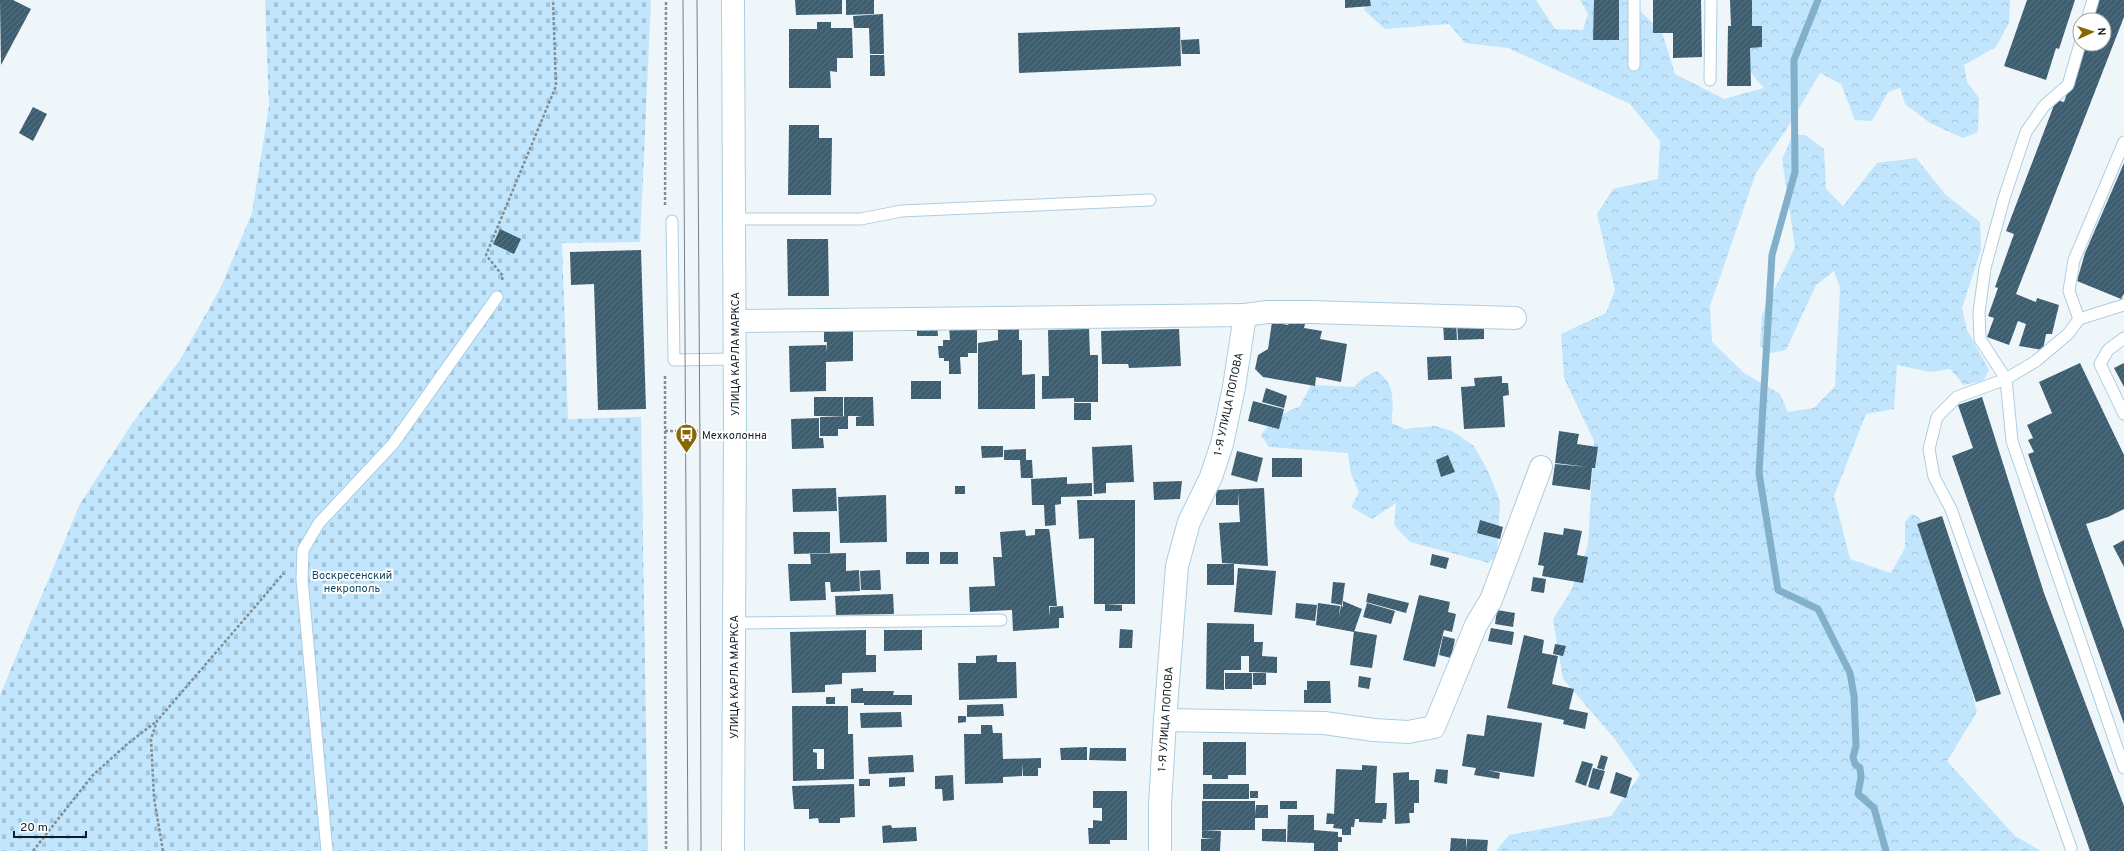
<svg xmlns="http://www.w3.org/2000/svg" width="2124" height="851" viewBox="0 0 2124 851" font-family="Overpass,sans-serif">
  <defs>
    <pattern id="forest-crowns" width="20" height="18" patternUnits="userSpaceOnUse"><rect width="20" height="18" fill="#c0e5fc"/><path d="M2 6a3 3 0 1 1 6 0M12 15a3 3 0 1 1 6 0" fill="none" stroke="#a4c4d8"/></pattern>
    <pattern id="cemetery-stones" width="16" height="16" patternUnits="userSpaceOnUse"><rect width="16" height="16" fill="#c0e5fc"/><path d="M2 7V4a2 2 0 0 1 4 0v3zM10 15v-3a2 2 0 0 1 4 0v3z" fill="#a4c4d8"/></pattern>
    <pattern id="building-hatch" width="6" height="6" patternUnits="userSpaceOnUse"><rect width="6" height="6" fill="#3e5d6f"/><path d="M-1 1l2-2M0 6l6-6M5 7l2-2" fill="none" stroke="#5c7482"/></pattern>
  </defs>
  <rect width="100%" height="100%" fill="#eff6fa"/>
  <!-- forest -->
  <g fill="url(#forest-crowns)">
    <path d="M1368,0H1536L1555,29L1583,30L1588,14L1580,0H1634L1637,8L1662,32L1675,74L1724,99L1764,88L1745,66V0H2010L2009,23L1996,47L1964,65L1967,82L1979,98L1978,132L1963,138L1930,123L1905,104L1900,88L1888,92L1872,121L1855,120L1841,84L1820,73L1786,130L1756,173L1710,306L1712,342L1744,373L1780,394L1788,412L1814,408L1835,386L1840,288L1834,271L1816,285L1786,350L1770,353L1760,346L1762,315L1795,247L1782,159L1793,135H1805L1824,149L1826,189L1843,206L1877,163L1916,158L1946,195L1980,222L1981,250L1962,308L1967,330L1989,370L1983,381L1964,385L1950,369L1930,372L1897,365L1894,409L1866,414L1834,496L1850,559L1891,573L1905,548V522L1912,514L1920,518L1934,548L1977,712L1947,761L2015,836L2041,851H1496L1509,835L1611,816L1640,775L1614,738L1563,679L1553,619L1571,591L1588,545L1594,441L1564,378L1561,334L1606,313L1615,290L1597,214L1613,189L1658,179L1660,141L1630,104L1508,48L1465,43L1449,24L1385,29L1364,10Z"/>
    <path d="M1377,371C1397,386 1392,400 1392,423L1405,429L1435,426L1452,431L1474,446L1488,471L1500,501L1497,555L1489,563L1410,542L1394,525L1396,503L1372,519L1351,507L1359,492L1351,474L1348,453L1269,447L1261,435L1274,418L1300,406L1311,385L1354,387L1363,378Z"/>
  </g>
  <!-- cemetery -->
  <path fill="url(#cemetery-stones)" d="M265,0H651L640,242L562,243L568,419L641,417L648,851H0V695L80,504L131,425L180,360L221,287L252,213L269,106Z"/>
  <g fill="none" stroke-linecap="round" stroke-linejoin="round">
    <!-- stream -->
    <path stroke="#82afca" stroke-width="7" d="M1818,0L1794,60L1795,172L1772,255L1759,473L1778,590L1818,609L1850,673L1854,696L1856,746L1853,757L1855,764L1860,768L1861,777L1858,794L1874,808L1886,851"/>
  </g>
  <!-- building -->
  <g fill="url(#building-hatch)" fill-rule="evenodd">
    <path d="M0,0H13L31,9L1,65Z"/>
    <path d="M795,0H842V14L796,15Z"/>
    <path d="M846,0H874V14L846,15Z"/>
    <path d="M1345,0H1370L1371,6L1345,8Z"/>
    <path d="M1594,0H1619V40H1593Z"/>
    <path d="M1653,0H1701L1702,57L1673,58V33H1653Z"/>
    <path d="M1730,0H1752V26H1762V47L1750,48L1751,86H1727L1728,26H1731Z"/>
    <path d="M2027,0H2075L2059,49L2056,48L2046,80L2004,66Z"/>
    <path d="M2098,0H2124V17L2016,294L2036,302L2037,298L2059,305L2052,334H2046L2043,350L2019,346L2026,324L2018,321L2009,345L1987,337L1994,318L1988,316L1998,288L1995,287L2014,234L2006,231L2056,100L2064,102L2084,44H2104V20H2092Z"/>
    <path d="M883,14L884,54H870L869,28H854L853,16Z"/>
    <path d="M817,22H831V28H852L853,58H837V72L830,71L831,88H789V29H817Z"/>
    <path d="M1180,27L1181,66L1019,73L1018,33Z"/>
    <path d="M1199,39L1200,54H1182L1181,40Z"/>
    <path d="M870,55H884L885,76H870Z"/>
    <path d="M33,107L47,114L33,141L19,133Z"/>
    <path d="M789,125H819V138H832L831,195H788Z"/>
    <path d="M2124,163V294L2121,299L2077,281L2085,253Z"/>
    <path d="M500,229L521,239L514,254L493,244Z"/>
    <path d="M787,239H828L829,296H788Z"/>
    <path d="M641,250L646,409L598,410L594,284L571,285L570,252Z"/>
    <path d="M1302,320L1305,324L1304,328L1322,331L1320,339L1347,344L1341,382L1316,377L1315,386L1263,377L1255,369L1258,355L1268,349L1272,322L1288,325L1289,322Z"/>
    <path d="M1484,321V339L1458,340L1457,322Z"/>
    <path d="M1443,322H1456L1457,340H1444Z"/>
    <path d="M998,324H1019V340H1022V375L1035,374V409H978V343L998,340Z"/>
    <path d="M937,325L938,336H917V326Z"/>
    <path d="M824,326H853V361L826,362V391L790,392L789,346L826,345V352L827,342H824Z"/>
    <path d="M949,326H977V353H968V357H960L961,374H949V361H944V358H939L938,346H943V340H950Z"/>
    <path d="M1089,329L1090,355H1098V402H1074V398L1042,399V376H1049L1048,330Z"/>
    <path d="M1179,329L1181,366L1129,368L1128,364H1102L1101,331Z"/>
    <path d="M1451,356L1452,379L1428,380L1427,357Z"/>
    <path d="M2080,363L2124,455V509L2108,517L2086,524L2124,630V724L2028,454L2034,452L2028,440L2033,438L2027,425L2052,413L2039,382Z"/>
    <path d="M2124,363V387L2114,368Z"/>
    <path d="M1502,376V383H1508L1509,395L1503,396L1505,427L1464,429L1461,387L1475,386L1474,378Z"/>
    <rect x="911" y="381" width="30" height="18"/>
    <path d="M1266,388L1287,396L1284,408L1262,402Z"/>
    <rect x="814" y="397" width="29" height="19"/>
    <path d="M844,397H873L874,426H856V417L862,416H844Z"/>
    <path d="M1982,397L2044,593L2124,806V851H2090L1952,456L1973,448L1958,405Z"/>
    <path d="M1253,401L1284,409L1279,429L1248,421Z"/>
    <rect x="1074" y="403" width="17" height="17"/>
    <path d="M848,416V429H838V436H820V417Z"/>
    <path d="M819,418V438H823L824,448L792,449L791,419Z"/>
    <path d="M1559,431L1579,434L1577,444L1598,447L1595,468H1592L1590,490L1552,485L1555,464L1588,467L1555,463Z"/>
    <path d="M1132,445L1134,482L1106,483V493L1094,494L1092,447Z"/>
    <path d="M981,446H1003V457L982,458Z"/>
    <path d="M1026,449V460H1032L1033,478H1021L1020,460H1004V450Z"/>
    <path d="M1237,451L1263,458L1257,482L1231,475Z"/>
    <path d="M1448,455L1455,472L1441,477L1436,460Z"/>
    <rect x="1272" y="458" width="30" height="19"/>
    <path d="M1067,477V484L1092,483V496L1061,497V504L1055,505L1056,525L1045,526L1044,505H1032L1031,479Z"/>
    <path d="M1182,481L1180,499L1154,500L1153,482Z"/>
    <rect x="955" y="486" width="10" height="8"/>
    <path d="M836,488L837,511L793,512L792,489Z"/>
    <path d="M1264,488L1268,566L1222,563L1219,523L1240,522L1238,492V505H1216V490Z"/>
    <path d="M886,495L887,542L840,543L838,497Z"/>
    <path d="M1077,500H1135V604H1094V538L1079,539Z"/>
    <path d="M1942,516L2001,694L1976,702L1917,524Z"/>
    <path d="M1480,520L1503,527L1500,539L1477,533Z"/>
    <path d="M1564,528L1582,531L1577,555L1588,557L1583,583L1542,576L1544,566L1538,565L1544,532L1563,535Z"/>
    <path d="M1035,529H1049L1050,534L1057,606H1049L1050,617V607L1063,606L1064,618H1059V628L1013,631L1012,610L970,612L969,587L995,586L993,557H1002L1000,532L1025,530L1026,536L1035,535Z"/>
    <path d="M793,532H830V553L794,554Z"/>
    <path d="M2124,540V567L2113,546Z"/>
    <rect x="906" y="552" width="23" height="12"/>
    <rect x="940" y="552" width="18" height="12"/>
    <path d="M846,553V571L859,570L860,591L831,592L830,582H825L826,600L790,601L788,564H811L810,554Z"/>
    <path d="M1432,554L1449,558L1446,569L1430,565Z"/>
    <rect x="1207" y="564" width="27" height="21"/>
    <path d="M1238,568L1276,571L1272,615L1234,612Z"/>
    <path d="M880,570L881,590H861L860,571Z"/>
    <path d="M1533,577L1546,579L1544,593L1531,591Z"/>
    <path d="M1333,582L1345,583L1342,605L1331,603Z"/>
    <path d="M1368,593L1409,603L1406,613L1366,602Z"/>
    <path d="M893,594L894,614L836,615L835,596Z"/>
    <path d="M1419,595L1450,602L1448,612L1456,614L1452,632L1444,630L1435,667L1403,660Z"/>
    <path d="M1343,601L1362,609L1354,632L1316,625L1318,603L1340,606L1339,617L1341,605L1343,607Z"/>
    <path d="M1296,603L1317,605L1315,621L1295,618Z"/>
    <path d="M1367,603L1395,611L1391,624L1363,617Z"/>
    <path d="M1105,604L1122,605V611H1105Z"/>
    <path d="M1497,610L1515,613L1513,627L1495,624Z"/>
    <path d="M1207,623L1254,624V642H1263L1262,656L1277,657V673L1249,672V656H1253H1241V670H1224V690L1206,689Z"/>
    <path d="M1491,628L1514,632L1512,645L1488,641Z"/>
    <path d="M1120,629L1133,630L1132,648H1119Z"/>
    <path d="M866,630V655H876V672L842,673V684L825,685V692L792,693L790,632Z"/>
    <path d="M884,630H922V650L884,651Z"/>
    <path d="M1354,631L1377,635L1372,668L1350,665Z"/>
    <path d="M1524,635L1544,640L1542,653L1558,656L1552,684L1574,689L1569,709L1588,713L1585,729L1563,724L1564,720L1507,708Z"/>
    <path d="M1443,636L1455,639L1451,658L1439,655Z"/>
    <path d="M1555,644L1566,646L1563,656L1553,654Z"/>
    <path d="M997,655V662H1016L1017,698L959,700L958,663H976V656Z"/>
    <rect x="1225" y="673" width="27" height="16"/>
    <rect x="1253" y="673" width="13" height="12"/>
    <path d="M1359,676L1371,678L1369,689L1358,687Z"/>
    <path d="M1307,681H1330L1331,703H1304V690H1307Z"/>
    <path d="M863,688V691H894L893,695H912V705H864V703H851V689Z"/>
    <rect x="826" y="697" width="9" height="7"/>
    <path d="M1003,704L1004,716L967,717V705Z"/>
    <path d="M792,706H848V734H853L854,779L793,781ZM813,749H824V769H817V753L813,752Z"/>
    <path d="M901,712L902,727L861,728L860,713Z"/>
    <path d="M1487,715L1542,723L1534,777L1487,770L1500,773L1499,779L1474,775L1476,768L1462,766L1467,734L1484,736Z"/>
    <path d="M958,716H966V722L958,723Z"/>
    <path d="M981,725H992L993,733H1002L1003,759L1041,758V768H1038V776H1023L1022,763V776L1003,777V783L965,784L964,734H981Z"/>
    <path d="M1203,742H1246V775H1228V779H1212V775H1203Z"/>
    <path d="M1087,747V760H1061L1060,748Z"/>
    <path d="M1090,748H1126V761L1089,760Z"/>
    <path d="M913,755L914,772L869,774L868,757Z"/>
    <path d="M1601,755L1608,757L1604,770L1597,768Z"/>
    <path d="M1582,761L1593,764L1586,786L1575,782Z"/>
    <path d="M1362,765L1377,766L1375,803H1387L1386,819H1383L1382,823L1359,822V819H1355L1354,827H1351V835H1342V829L1333,828L1334,824H1326L1327,813L1334,814L1336,769L1362,770Z"/>
    <path d="M1593,768L1605,771L1599,790L1588,787Z"/>
    <path d="M1436,769L1448,770L1447,784L1434,782Z"/>
    <path d="M1409,772V780H1419V803H1414V813H1409L1410,823L1395,824L1393,773Z"/>
    <path d="M1616,772L1632,778L1626,798L1610,793Z"/>
    <path d="M953,775L954,800L943,801L942,789H935V776Z"/>
    <path d="M905,777V786L889,787V778Z"/>
    <rect x="859" y="779" width="11" height="7"/>
    <path d="M854,784L855,817L840,818V823H819L818,818L809,819V809H794L792,786Z"/>
    <rect x="1203" y="784" width="46" height="15"/>
    <path d="M1093,791H1127V840H1110V844H1089L1088,828H1093V820L1102,821V808H1093Z"/>
    <rect x="1250" y="791" width="8" height="7"/>
    <path d="M1202,801H1255V815L1256,805H1268V818H1255V830H1202Z"/>
    <rect x="1280" y="801" width="17" height="8"/>
    <path d="M1288,815H1314V830L1338,832V837H1342V842H1338V851H1314V843L1287,842Z"/>
    <path d="M891,825L892,828L916,827L917,841L883,843L882,826Z"/>
    <path d="M1262,829H1286V842L1262,841Z"/>
    <path d="M1202,830L1221,831L1220,851H1201V839H1215L1202,838Z"/>
    <path d="M1451,838L1466,839L1467,850V839L1488,840L1487,851H1450Z"/>
  </g>
  <g fill="none" stroke-linecap="round" stroke-linejoin="round">
    <defs>
      <g id="service">
        <path d="M2087,20L2093,0"/>
        <path d="M2080,44L2068,85L2044,106L2026,132L2004,198L1985,268L1979,312L1980,339L2006,379L2012,441L2124,768"/>
        <path d="M1634,65V0"/>
        <path d="M1710,80L1711,0"/>
        <path d="M734,219H861L901,211L1150,200"/>
        <path d="M672,221L674,360L735,359"/>
        <path d="M2079,319L2069,291L2074,260L2124,142"/>
        <path d="M2124,338L2108,350L2100,364L2124,414"/>
        <path d="M734,623L1001,620"/>
        <path d="M2071,848L1951,509L1934,477L1929,449L1937,417L1957,397L2006,379L2036,361L2068,334L2079,319L2124,305"/>
        <path d="M327,851L302,579L303,550L319,523L393,444L497,297"/>
      </g>
      <g id="minor">
        <path d="M735,321L1245,315"/>
        <path d="M1165,720L1324,723L1374,730L1408,732L1434,727L1476,625L1491,600L1541,467"/>
        <path d="M1160,851V805L1165,720L1177,566L1189,522L1211,477L1222,444L1234,387L1245,315L1267,312H1310L1515,318"/>
      </g>
      <path id="secondary" d="M733,851L735,431L733,0"/>
    </defs>
    <!-- service casing -->
    <use href="#service" stroke="#abcde2" stroke-width="13"/>
    <!-- minor casing -->
    <use href="#minor" stroke="#abcde2" stroke-width="24"/>
    <!-- secondary casing -->
    <use href="#secondary" stroke="#abcde2" stroke-width="24"/>
    <!-- path -->
    <g stroke="#838d92" stroke-width="2.5" stroke-dasharray="3 2" stroke-linecap="butt">
      <path d="M665,205L666,0"/>
      <path d="M502,280L503,276L486,255L556,86L553,0"/>
      <path d="M665,376L666,851"/>
      <path d="M665,431H700"/>
      <path d="M33,851L92,776L126,745L157,721"/>
      <path d="M163,851L154,798L151,739L157,721L284,573"/>
    </g>
    <!-- service -->
    <use href="#service" stroke="#fff" stroke-width="11"/>
    <!-- minor -->
    <use href="#minor" stroke="#fff" stroke-width="22"/>
    <!-- secondary -->
    <use href="#secondary" stroke="#fff" stroke-width="22"/>
    <!-- tram -->
    <g stroke="#757f85" stroke-width="1">
      <path d="M683,0L688,851"/>
      <path d="M697,0L700,454L701,851"/>
    </g>
  </g>
  <!-- icons -->
  <defs>
    <symbol id="bus-pin" viewBox="-11 -11 22 30"><path d="M0 17L-7.5 6A9.5 9.5 0 1 1 7.5 6Z" fill="#886602" stroke="#fff"/><path d="M-5-6H5V4H4V6H2V4H-2V6H-4V4H-5ZM-3.5-4V0h7V-4ZM-3.5 1.2v1.5H-2V1.2ZM2 1.2v1.5H3.5V1.2Z" fill="#fff"/></symbol>
  </defs>
  <g fill-rule="evenodd">
    <use href="#bus-pin" x="674" y="422" width="25" height="34"/>
  </g>
  <g text-anchor="middle" stroke-width="4" stroke-linejoin="round" paint-order="stroke">
    <!-- street labels -->
    <g font-size="11" fill="#101d24" stroke="#fff">
      <text transform="translate(735 354) rotate(-90)" y="4">УЛИЦА КАРЛА МАРКСА</text>
      <text transform="translate(1228 404) rotate(-78)" y="4">1-Я УЛИЦА ПОПОВА</text>
      <text transform="translate(734 677) rotate(-90)" y="4">УЛИЦА КАРЛА МАРКСА</text>
      <text transform="translate(1165 719) rotate(-86)" y="4">1-Я УЛИЦА ПОПОВА</text>
    </g>
    <!-- poi labels -->
    <g font-size="11" fill="#101d24" stroke="#fff" text-anchor="start">
      <text x="702" y="439">Мехколонна</text>
    </g>
    <!-- park labels -->
    <g font-size="11" fill="#104965" stroke="#fff">
      <text x="352" y="579">Воскресенский<tspan x="352" dy="13">некрополь</tspan></text>
    </g>
  </g>
  <!-- north arrow -->
  <g transform="translate(2092 32) rotate(87)"><circle r="19" fill="#ffffff" stroke="#9fa5a7"/>
  <path d="M0-3L7 15L0 10L-7 15Z" fill="#886602"/>
  <text y="-6" font-size="11" font-weight="bold" text-anchor="middle" fill="#101d24">N</text>
  </g>
  <!-- scale -->
  <path d="M14 831v6h72v-6" fill="none" stroke="#101d24" stroke-width="2"/>
  <text x="20" y="831" font-size="12" fill="#101d24" stroke="#ffffff" stroke-width="3" paint-order="stroke">20 m</text>
</svg>
